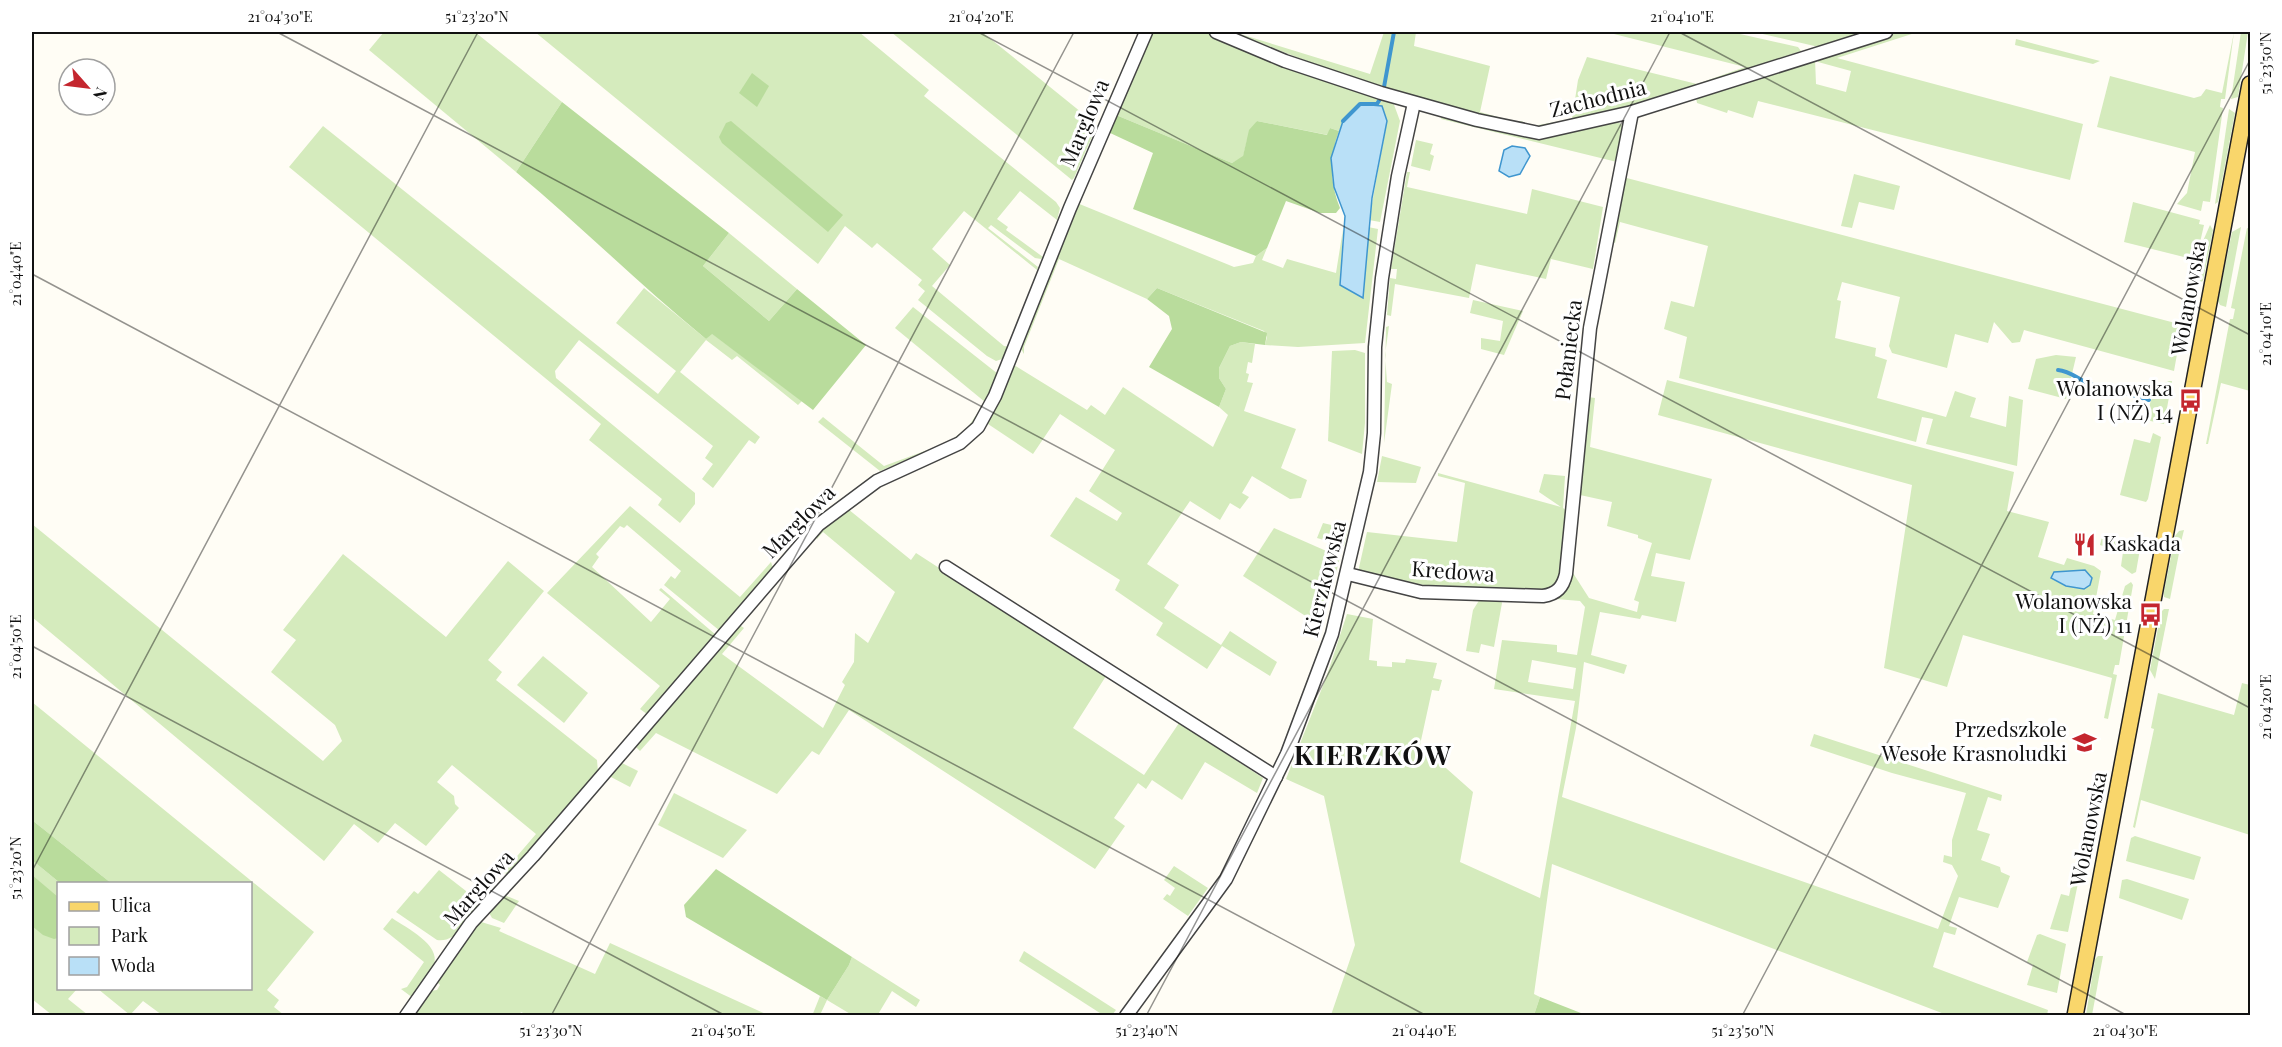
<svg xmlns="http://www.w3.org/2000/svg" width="2282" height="1047" viewBox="0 0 2282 1047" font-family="'Playfair Display',serif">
  <rect width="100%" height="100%" fill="#fffdf5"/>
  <!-- green -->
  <g fill="#d5ebbd" fill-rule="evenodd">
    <path d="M384,32H475L562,102L516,172L369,50Z"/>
    <path d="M535,32H859L929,90L924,96L1056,202L1060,208L1057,220L1020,191L997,219L1008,227L1006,230L1043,257L1041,259L1035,258L991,225L988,228L1038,267L1037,270L964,211L932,249L950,265L932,286L1004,346L1011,347L1005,358L996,361L987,356L918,300L925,291L918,285L922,280L877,243L872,248L845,226L818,264Z"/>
    <path d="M891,32H982L1097,125L1074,178L1072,180Z"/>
    <path d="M1152,32H1205L1245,49L1393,102L1400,121L1380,222L1369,220L1387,121H1343L1339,131L1330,128L1328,135L1257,121L1247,140L1243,157L1232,163L1116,115Z"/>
    <path d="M1384,32H1416L1414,46L1490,66L1480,112L1516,122L1523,121L1520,125L1505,122C1413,97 1324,71 1237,33L1370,74Z"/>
    <path d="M1606,32H1731L1798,47L1801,51L1643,104L1542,127L1538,125L1572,119L1578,80L1587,57L1697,84L1745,67Z"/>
    <path d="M1754,32H1871L1823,48Z"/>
    <path d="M1899,32H1918L1837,58L2083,124L2070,180L1758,101L1753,118L1728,110L1727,113L1697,103L1696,97L1815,59L1816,84L1846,92L1851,71L1818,62V58Z"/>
    <path d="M2234,32L2225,99H2221L2220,107L2223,108L2210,202L2203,201L2201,211L2177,204L2187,193L2195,152L2097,127L2110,76L2194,98L2201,96L2206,89L2222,93Z"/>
    <path d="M2241,32H2248L2238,97L2231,99Z"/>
    <path d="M2016,39L2100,61L2093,64L2015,45Z"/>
    <path d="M2229,109L2235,113L2218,202L2215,204Z"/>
    <path d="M1442,115L1546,138L1615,120L1625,127L1617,162L1441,119Z"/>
    <path d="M323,126L658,394L676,371L616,323L644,288L706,339L711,333L802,401L798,405L737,356L732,360L706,340L680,372L760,437L755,444L749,440L713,488L702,479L713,464L705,458L713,446L579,340L555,371L556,378L695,493V504L680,523L658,505L662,499L589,440L601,424L289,167Z"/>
    <path d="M1416,140L1433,144L1430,154L1434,156L1430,171L1411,166Z"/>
    <path d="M1407,172H1410L1407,187L1527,214L1532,189L1603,207L1593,269L1551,259L1546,279L1476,264L1469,298L1395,284L1391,316L1387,315L1390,278L1396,279L1397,269H1391Z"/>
    <path d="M1854,174L1900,186L1894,210L1859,202L1852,228L1841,226Z"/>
    <path d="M1623,177L2179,324L2182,326L2174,371L2024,330L2020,342L2012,343L1994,322L1988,343L1955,334L1947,368L1892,353L1889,346L1900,297L1842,282L1837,300L1841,301L1835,338L1876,348L1875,356L1887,360L1877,398L1946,417L1955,391L1976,398L1970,417L2006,427L2009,396L2023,400L2017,466L1926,444L1933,419L1922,417L1916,442L1679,378L1687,337L1664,329L1671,301L1694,307L1708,246L1620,222L1615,243L1610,241Z"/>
    <path d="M2133,202L2200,220L2199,224L2204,225L2191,282L2187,283L2192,259L2124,242Z"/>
    <path d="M1077,203L1234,267L1253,263L1256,256L1267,248L1262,260L1283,268L1287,259L1336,273L1343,229L1340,285L1362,297L1368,227L1378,229L1365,343L1298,347L1265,345L1267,337L1264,331L1157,288L1147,299L1059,259L1024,347V354L1020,347Z"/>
    <path d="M2210,225L2213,230L2203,281L2195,284L2203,241Z"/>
    <path d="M2250,225V391L2221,383L2208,444H2206L2230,319H2233L2235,309L2231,308L2247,228L2250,229Z"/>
    <path d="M2241,227L2226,307L2220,305L2218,301L2232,232Z"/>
    <path d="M729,233L797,289L769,321L703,266Z"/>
    <path d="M1473,300L1523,311L1504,355L1481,349V338L1500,341L1503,321L1470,313Z"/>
    <path d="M913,307L998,374L996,381C984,404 975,433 949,442L968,427L985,402L895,328Z"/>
    <path d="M1389,326L1385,355L1387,382L1392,384L1384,443L1386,327Z"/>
    <path d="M1241,342L1255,344L1252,363L1248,362L1246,373L1249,374L1247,382L1253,383L1244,411L1296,429L1281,468L1307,480L1301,498L1290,499L1252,476L1242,493L1249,497L1240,509L1230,503L1220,520L1190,501L1147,564L1179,585L1164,608L1221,645L1230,631L1277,662L1270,676L1222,646L1207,669L1156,635L1163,623L1115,590L1120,580L1050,536L1076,497L1117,521L1122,513L1089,491L1115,450L1060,414L1033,454L988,424V421L1014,365L1087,410L1091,405L1105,415L1123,387L1213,447L1228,415L1219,407L1226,389L1219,378V368L1230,346Z"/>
    <path d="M1355,350L1365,353V423L1362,454L1328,441L1332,351Z"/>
    <path d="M2056,355L2076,357L2066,399L2028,389L2036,359Z"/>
    <path d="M1667,380L2014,472L2007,511L2049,522L2038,557L2064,565L2067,558L2094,566L2101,571L2093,614L2115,620L2125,586L2131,582L2133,585L2119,665H2115L2113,674L2117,675L2108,719L2104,718L2112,678L1963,635L1947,687L1884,668L1912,485L1658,415Z"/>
    <path d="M2169,381H2172L2164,424L2146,420C2151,402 2151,388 2169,381Z"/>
    <path d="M1588,397L1595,398L1590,447L1712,479L1690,560L1656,553L1651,576L1685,582L1676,622L1642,615L1640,619L1600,612L1591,655L1627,665L1624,674L1584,662L1576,728L1562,797L1938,929L1958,876L1952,865L1943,862L1944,855L1952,857V840L1966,793L1892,773L1810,746L1814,734L2002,795L2001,801L1988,797L1977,830L1990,834L1981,860L2000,867L2001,872L2010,876L1998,908L1959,897L1949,926L1957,928L1955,935L1944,932L1933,967L2048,1010L2047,1015H1947L1552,864L1534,994L1540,997L1534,1015H1331L1355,945L1324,796L1286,779L1326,678L1347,614L1373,619L1369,660L1377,661V666L1392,667V662L1405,663L1406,659L1437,663L1433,678L1442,680L1439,691L1432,690L1420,745L1473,792L1460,862L1540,898L1575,701L1494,689L1502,640L1557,645V652L1577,655L1585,607L1580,601L1556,599L1568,587L1573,573L1589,598L1637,612L1639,602L1634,600L1652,543L1638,538V535L1607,526L1612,502L1580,495ZM1532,660L1576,668L1573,689L1528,682Z"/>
    <path d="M823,417L884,466L941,445L880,471L818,422Z"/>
    <path d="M2153,433L2161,437L2148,499L2146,502L2120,495L2134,439L2150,443Z"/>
    <path d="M1382,456L1421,467L1416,483L1377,482Z"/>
    <path d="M1438,473L1561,507L1539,492L1544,474L1565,476L1563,508L1567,511C1565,535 1571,579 1545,590C1480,589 1421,590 1358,572L1367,532L1457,542L1465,483L1438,476Z"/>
    <path d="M630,506L740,597L771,562L773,568L720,631L664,585L671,576L675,579L681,571L627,525L624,528L620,526L596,554L599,557L592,567L651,622L670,599L659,590L661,588L716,635L648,715L640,709L660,686L547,593Z"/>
    <path d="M848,509L911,560L916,553L1106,676L1073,728L1144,775L1179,723L1263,778L1257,793L1205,762L1182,800L1152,780L1146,789L1138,783L1114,818L1125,826L1095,869L849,710L819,755L812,751L777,794L656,733L640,751L634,745L738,624L744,628L722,654L823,728L845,685L842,682L854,662L855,633L868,643L895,592L823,532L817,539L814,535Z"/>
    <path d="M1323,523L1348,529L1344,546L1317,538Z"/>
    <path d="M32,524L323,761L342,741L335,725L271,672L296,640L283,630L343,554L446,637L508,561L544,591L488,660L502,672L496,680L597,760L598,772L509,876L501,870L504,866L507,868L536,834L452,765L437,782L454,796L455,804L459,808L426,846L395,823L378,843L354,824L324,861L32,617Z"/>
    <path d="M1274,528L1340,557L1323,625L1318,624L1243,576Z"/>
    <path d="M2184,530L2182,538L2170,599L2164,597V592L2175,536L2179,531Z"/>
    <path d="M2102,537L2140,549L2136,572L2132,574L2121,566L2123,552L2100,545Z"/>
    <path d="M1480,599L1501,600L1502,603L1494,647L1481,644L1479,653L1466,651L1473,610Z"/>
    <path d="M2164,609H2169L2155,679L2150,670L2161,612Z"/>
    <path d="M543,656L588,693L564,723L517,685Z"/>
    <path d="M2242,683L2250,685V835L2141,800L2135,828L2133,827L2154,729L2151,728L2158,693L2234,715Z"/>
    <path d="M32,702L314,932L267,990L279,1000L274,1007L284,1015H162L143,1001L130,1015L98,989L250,988V884L111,883L32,820Z"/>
    <path d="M620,762L638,771L630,787L609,776Z"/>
    <path d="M674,793L747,830L723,858L658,825Z"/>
    <path d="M2135,836L2201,857L2194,880L2126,861L2131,838Z"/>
    <path d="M32,860L60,883L58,988L77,989L68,999L88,1015H52L32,999Z"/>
    <path d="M1174,866L1208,888L1188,916L1163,899L1167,894L1170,896L1175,888L1164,880Z"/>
    <path d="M439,870L466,891L479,908C467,921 456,943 437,940L396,912L414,891L418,894Z"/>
    <path d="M2127,879L2189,899L2182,920L2119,898L2122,880Z"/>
    <path d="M2072,882L2078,883L2068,932L2050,929L2061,894L2069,896Z"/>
    <path d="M504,895L519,901L504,923L492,918L488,911Z"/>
    <path d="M392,918C406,928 441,944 434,965C430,976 419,988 413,998L401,989L407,987L424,962L383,929Z"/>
    <path d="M478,921L501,928L499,931L595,974L610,943L768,1015L529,1016L521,1012L519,1016H410L429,991L437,990L440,985L435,980Z"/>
    <path d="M2040,934L2066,944L2057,993L2027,985L2033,965L2027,962L2037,935Z"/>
    <path d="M1024,951L1116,1010L1112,1015H1103L1019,961Z"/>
    <path d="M2098,956H2103L2092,1015H2086L2095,959Z"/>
    <path d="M852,957L920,1000L916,1007L892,991L877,1016L852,1015L827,1000L820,1015L812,1016L820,996L827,1000L849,965Z"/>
  </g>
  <!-- forest -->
  <g fill="#b9dc9c">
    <path d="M752,73L769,86L757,107L739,93Z"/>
    <path d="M562,102L729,233L703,266L769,321L797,289L866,345L813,410L712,334L706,339C641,286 581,226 516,172Z"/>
    <path d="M1116,115L1232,163L1243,156L1249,130L1257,121L1327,135L1330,128L1339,131C1329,157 1330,183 1340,208L1336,213H1320L1286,201L1267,248L1256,256L1133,209L1153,153L1108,132Z"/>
    <path d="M731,121L843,215L828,232L722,143L719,137L726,123Z"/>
    <path d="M1157,288L1267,333L1265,345L1241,342L1230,346L1219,368V378L1226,389L1219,407L1149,367L1172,329L1169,316L1147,299Z"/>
    <path d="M32,820L111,883H60L32,860Z"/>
    <path d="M716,869L852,957L849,965L827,1000L686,917L684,905Z"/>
    <path d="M32,875L58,897V938L54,939L43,935L32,926Z"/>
    <path d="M1540,997L1586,1015H1534Z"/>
  </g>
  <!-- water -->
  <g fill="#b9e0f7" stroke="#3f96cf" stroke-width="1.5">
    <path d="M1360,104L1382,106L1387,121L1372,198L1363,298L1340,285L1345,216L1334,187L1331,158L1343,121Z"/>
    <path d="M1512,146L1525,148L1530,156L1520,174L1509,177L1499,171L1504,150Z"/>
    <path d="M2085,570L2092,578L2090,585L2084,589L2066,586L2051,578L2054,572Z"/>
  </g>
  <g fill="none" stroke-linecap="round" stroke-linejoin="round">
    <!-- stream -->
    <g stroke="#3f96cf" stroke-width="4">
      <path d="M1384,87L1394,32"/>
      <path d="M1343,121L1360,104H1377L1380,99"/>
      <path d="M2058,370C2074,371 2085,387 2102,386L2149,400"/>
    </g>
    <defs>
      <g id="minor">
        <path d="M1216,32L1285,61L1381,93L1477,120L1539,133L1632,112L1886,32"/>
        <path d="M946,567L1276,777"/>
        <path d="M1348,574L1421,592L1543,596C1557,594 1563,587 1566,574L1590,328L1632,112"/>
        <path d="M406,1016L471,923L533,856L818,525L877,481L960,443L978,427L995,396L1070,208L1146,32"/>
        <path d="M1126,1016L1226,879L1287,754L1332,634L1370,472L1374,433L1375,347L1382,278L1398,176L1414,103"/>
      </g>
      <path id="major" d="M2075,1016L2250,84"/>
    </defs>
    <!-- minor casing -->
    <use href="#minor" stroke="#444" stroke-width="15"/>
    <!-- major casing -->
    <use href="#major" stroke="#222" stroke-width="18"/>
    <!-- minor -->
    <use href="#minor" stroke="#fff" stroke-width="12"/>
    <!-- major -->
    <use href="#major" stroke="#f9d66b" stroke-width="15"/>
  </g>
  <!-- ticks -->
  <path fill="none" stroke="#111" stroke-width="1.5" stroke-opacity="0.45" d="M277,32L2128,1016M978,32L2250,708M1679,32L2250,335M32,274L1427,1016M32,646L726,1016M32,871L478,32M551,1016L1074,32M1146,1016L1670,32M1742,1016L2250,60"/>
  <!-- icons -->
  <defs>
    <symbol id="bus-bare" viewBox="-9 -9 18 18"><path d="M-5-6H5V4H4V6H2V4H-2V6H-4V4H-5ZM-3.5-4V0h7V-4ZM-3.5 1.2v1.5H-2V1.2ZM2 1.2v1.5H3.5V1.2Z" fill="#c4262e" stroke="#fff" stroke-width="2.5" paint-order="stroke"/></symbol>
    <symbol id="restaurant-bare" viewBox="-9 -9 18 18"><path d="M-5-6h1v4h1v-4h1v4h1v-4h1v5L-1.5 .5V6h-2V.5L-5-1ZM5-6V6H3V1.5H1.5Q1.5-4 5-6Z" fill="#c4262e" stroke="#fff" stroke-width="2.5" paint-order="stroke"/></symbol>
    <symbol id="school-bare" viewBox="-9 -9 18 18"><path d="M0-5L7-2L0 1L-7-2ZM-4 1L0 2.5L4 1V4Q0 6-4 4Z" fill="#c4262e" stroke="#fff" stroke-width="2.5" paint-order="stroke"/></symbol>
  </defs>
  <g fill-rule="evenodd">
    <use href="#bus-bare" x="2174" y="384" width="33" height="33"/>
    <use href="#restaurant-bare" x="2068" y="528" width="33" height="33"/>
    <use href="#bus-bare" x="2134" y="598" width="33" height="33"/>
    <use href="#school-bare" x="2068" y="726" width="33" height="33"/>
  </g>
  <g text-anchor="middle" stroke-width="6" stroke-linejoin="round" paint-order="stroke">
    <!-- street labels -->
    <g font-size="21" fill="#111" stroke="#fff">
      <text transform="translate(1598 99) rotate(-14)" y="7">Zachodnia</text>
      <text transform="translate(1085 123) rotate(-67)" y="7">Marglowa</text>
      <text transform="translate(2189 298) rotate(-80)" y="7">Wolanowska</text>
      <text transform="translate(1569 350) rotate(-83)" y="7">Połaniecka</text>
      <text transform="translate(799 522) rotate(-45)" y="7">Marglowa</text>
      <text transform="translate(1453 572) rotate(4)" y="7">Kredowa</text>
      <text transform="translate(1325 579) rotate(-76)" y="7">Kierzkowska</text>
      <text transform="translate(2089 829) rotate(-79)" y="7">Wolanowska</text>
      <text transform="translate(479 888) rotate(-48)" y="7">Marglowa</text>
    </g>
    <!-- poi labels -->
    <g font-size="21" fill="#111" stroke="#fff" text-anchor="end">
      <text x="2173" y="396">Wolanowska<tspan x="2173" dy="24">I (NŻ) 14</tspan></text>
      <text x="2103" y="551" text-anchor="start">Kaskada</text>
      <text x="2132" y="609">Wolanowska<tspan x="2132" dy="24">I (NŻ) 11</tspan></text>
      <text x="2067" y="737">Przedszkole<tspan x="2067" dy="24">Wesołe Krasnoludki</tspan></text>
    </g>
    <!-- district labels -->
    <g font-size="27" font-weight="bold" letter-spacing="1.5" fill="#111" stroke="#fff">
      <text x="1373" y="765">KIERZKÓW</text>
    </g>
  </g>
  <!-- border -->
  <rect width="2282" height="1047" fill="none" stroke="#ffffff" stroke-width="66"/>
  <!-- legend -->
  <rect x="57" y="882" width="195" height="108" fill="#ffffff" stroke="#a0a0a0" stroke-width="1.5"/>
  <rect x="69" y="902" width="30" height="9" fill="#f9d66b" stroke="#a0a0a0" stroke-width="1.5"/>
  <text x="111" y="912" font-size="18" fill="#111111">Ulica</text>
  <rect x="69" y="927" width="30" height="18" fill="#d5ebbd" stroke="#a0a0a0" stroke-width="1.5"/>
  <text x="111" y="942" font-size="18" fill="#111111">Park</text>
  <rect x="69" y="957" width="30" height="18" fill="#b9e0f7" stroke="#a0a0a0" stroke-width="1.5"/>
  <text x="111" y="972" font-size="18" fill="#111111">Woda</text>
  <!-- north arrow -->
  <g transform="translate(87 87) rotate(118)"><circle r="28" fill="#ffffff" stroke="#a0a0a0" stroke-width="1.5"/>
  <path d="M0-4.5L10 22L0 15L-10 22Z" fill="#c4262e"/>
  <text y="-9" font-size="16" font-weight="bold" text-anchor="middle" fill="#111111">N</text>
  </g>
  <rect x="33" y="33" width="2216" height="981" fill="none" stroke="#111" stroke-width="2"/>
  <g font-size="15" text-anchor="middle" fill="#111">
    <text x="280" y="22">21°04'30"E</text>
    <text x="477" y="22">51°23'20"N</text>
    <text x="981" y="22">21°04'20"E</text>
    <text x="1682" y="22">21°04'10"E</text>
    <text transform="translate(2266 63) rotate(-90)" y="5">51°23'50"N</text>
    <text transform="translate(16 274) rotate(-90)" y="5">21°04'40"E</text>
    <text transform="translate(2266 334) rotate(-90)" y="5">21°04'10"E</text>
    <text transform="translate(16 647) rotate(-90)" y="5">21°04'50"E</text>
    <text transform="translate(2266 707) rotate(-90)" y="5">21°04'20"E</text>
    <text transform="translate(16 868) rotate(-90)" y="5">51°23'20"N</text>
    <text x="551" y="1036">51°23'30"N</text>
    <text x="723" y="1036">21°04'50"E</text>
    <text x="1147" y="1036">51°23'40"N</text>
    <text x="1424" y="1036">21°04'40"E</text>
    <text x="1743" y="1036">51°23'50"N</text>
    <text x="2125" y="1036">21°04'30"E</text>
  </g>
</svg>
